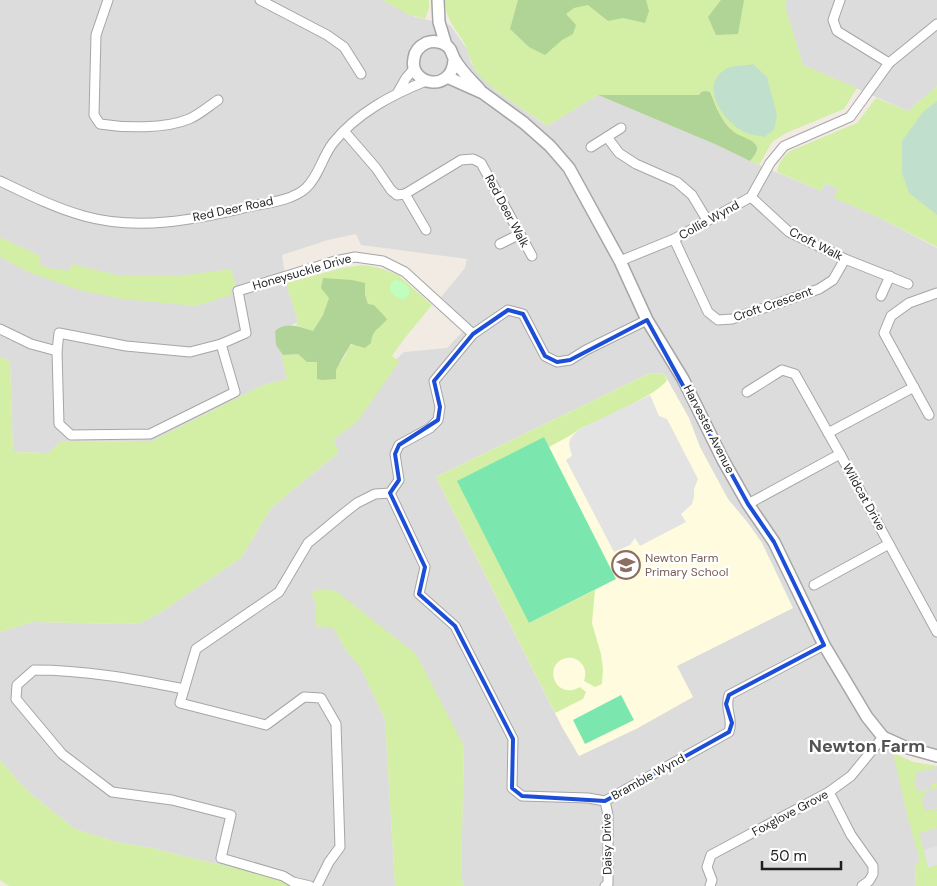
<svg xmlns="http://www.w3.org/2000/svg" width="937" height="886" viewBox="0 0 937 886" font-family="'DM Sans',sans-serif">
  <rect width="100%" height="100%" fill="#f1ebe4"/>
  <!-- residential -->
  <g fill="#dddcdc">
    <path d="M0,0H383L415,17L450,25L467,49L471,63L495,90L547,126L598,95L717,145L759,165L821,191L825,183L838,189L835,198L880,218L937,248V750L906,742L893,753L913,762L937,766V886L915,864L916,886H464L461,878L464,746L311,592L316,604V626L333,627L346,650L361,668L385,719L395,886H292L279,878L182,856L152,848L116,842L75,829L27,791L0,760V632L32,622L123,624L140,623L158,614L241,558L271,508L339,452L333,440L385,370L404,352L447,348L469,325L441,297L465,268L467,259L361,245L356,234L328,240L282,255L286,283L298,322L277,332L287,379L263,385L150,442L62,441L48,453L13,452L10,361L0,357Z"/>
    <path d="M787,0H937V86L908,111L803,65L784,6Z"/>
  </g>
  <!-- education -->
  <path fill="#fffbdf" d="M655,373L664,374L666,377L689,418L700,447L728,499L748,523L762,543L793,608L677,666L693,697L638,728L579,756L562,727L436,477L646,375Z"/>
  <!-- grass -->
  <g fill="#d3efa6">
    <path d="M383,0H429V8L425,19L407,14Z"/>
    <path d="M445,0H787L785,6L803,65L857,88L844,109L786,133L772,142L759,165L750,161L757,152L754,143L734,133L722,119L710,92H701L699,95H598L547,126C528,111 486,88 475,69C469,60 469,50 463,41C454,26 445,18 445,0Z"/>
    <path d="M937,86V247L880,218L834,198L838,189L825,183L821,191L777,172C778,163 784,156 790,151L857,123L876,98L908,111Z"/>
    <path d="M0,237L40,256L39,264L48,268L69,271L71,264L117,275H186L231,269L236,286L231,288V295L196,306L122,299L79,290L31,273L0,257Z"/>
    <path d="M363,265L380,268L398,275L432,305L404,339L392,356L399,362L357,422L333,440L339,452L271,508L241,558L158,614L140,623L123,624L32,622L0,632V357L10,361L13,452L48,453L62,441L150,442L263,385L287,379L281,352L283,355L298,354L307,362H317V372C338,367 341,367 349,346C356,344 363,345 371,343L372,334L377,328L365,294L329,298L323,315L313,331L296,325L298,322L286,283L342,268Z"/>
    <path d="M655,373L664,374L667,380C658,395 596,421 578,430L573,434L549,447L543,437L529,623L595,590L592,623L601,654L603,669L602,684L595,687L584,681C586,675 586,668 581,663C578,659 572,657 567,658C542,662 554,702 580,687L586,692L583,699L555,713L436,477L646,375Z"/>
    <path d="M321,589L336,591L416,654L464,746L461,878L464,886H395L385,719L361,668L346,650L333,628L316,626V604L311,592Z"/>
    <path d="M893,753L913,762L936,766V768L916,772L917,778L914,779L918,792L932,788L931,784L937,783V788L924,792L925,797L921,798L925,811L937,808V809L932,811L933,812L937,811V828L919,833L928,867L937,865V886H916L915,864L920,861L908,818Z"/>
    <path d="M0,760L27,791L75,829L116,842L152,848L182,856L279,878L292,886H9L0,880Z"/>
  </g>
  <!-- forest -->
  <g fill="#b0d495">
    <path d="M518,0H646L649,11L645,23L623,18L608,21L588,5L574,8L566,14L576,25L573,34L562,40L545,55L529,47L510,29Z"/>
    <path d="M721,0H744L738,34L716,35L708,17Z"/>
    <path d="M705,91L710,92C716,106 721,122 734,132C740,137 754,139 757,147C758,152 753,157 750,161L717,145L598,95H699L701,92Z"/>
    <path d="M323,278L352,280L365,283V294L368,304L374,305L387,319C379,330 373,328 371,343L365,348L351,344C349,346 337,368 336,370C336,373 336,376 336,379L322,380L317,379V362H307L298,354L283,355L276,345L275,331C286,321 300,327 313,331L323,315L329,298L321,288Z"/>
  </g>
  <!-- wetland -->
  <g fill="#c0e0cd">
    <path d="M753,64L767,77L777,115L774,130L764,137C757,135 748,135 742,131C723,120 698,85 726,69C733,65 745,66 753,64Z"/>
    <path d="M937,101V215L909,193L902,173V141L923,112Z"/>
  </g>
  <!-- park -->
  <path fill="#c1febe" d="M395,280C420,283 408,313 390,291L391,282Z"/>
  <!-- pitch -->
  <g fill="#7be7af">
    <path d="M544,437L616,579L529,623L457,481Z"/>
    <path d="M621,695L634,720L585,744L573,720Z"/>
  </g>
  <!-- parking -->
  <g fill="#e3e3e3">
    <path d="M650,395L659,416L667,419L698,479L694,489V497L692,504L681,514L686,522L640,546L635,538L630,545L614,552L566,460L572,456L569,445L570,439L578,430Z"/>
    <path d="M937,846V865L928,868L924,850Z"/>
  </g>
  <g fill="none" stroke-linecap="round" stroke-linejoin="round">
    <defs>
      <g id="minor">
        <path d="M108,0L96,35L94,115L100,124C125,128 165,129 189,119C199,115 209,106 218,100"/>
        <path d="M260,0L327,35L344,47L361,74"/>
        <path d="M840,0L833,20L837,31L889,63"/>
        <path d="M398,92L406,78L414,69"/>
        <path d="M344,131L376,168L391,190L397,195L405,194L461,160L473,159L481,163L532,256"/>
        <path d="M607,137L619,153L636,164L677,182L692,195L707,220"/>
        <path d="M591,147L621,128"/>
        <path d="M0,181C27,194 55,208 84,216C137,231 196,220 248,207C266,203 292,201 306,188C319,176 322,157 333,143C357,113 391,95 426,81"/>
        <path d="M405,194L426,230"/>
        <path d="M751,197L789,232L845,259L908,284"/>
        <path d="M674,239L708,312L718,320L732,319L819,289L833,280L845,259"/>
        <path d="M500,244L520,234"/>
        <path d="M620,261L674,239L751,197L770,163L784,146L850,117L889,63L937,24"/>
        <path d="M881,296L890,276"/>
        <path d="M0,329L31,344L57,351L59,333L126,346L190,352L221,344L246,333L238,291L335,261L355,257L383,261L405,272L473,334"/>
        <path d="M57,351L59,424L71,435L150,434L235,392L221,344"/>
        <path d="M747,392L782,370L795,374L840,454"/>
        <path d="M929,415L884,333L891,316L909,303L937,293"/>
        <path d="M828,433L914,387"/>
        <path d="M390,493L425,567L419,594L455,626L510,733L513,739L512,788L522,796L588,798L605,801L729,732C734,716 724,712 729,695L824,645"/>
        <path d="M748,504L840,454L937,632"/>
        <path d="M814,585L889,544"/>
        <path d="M184,689C134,679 85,670 34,670L17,685L16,699L62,754L112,792L172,800L231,815L221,858L283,876L293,882L310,886"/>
        <path d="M829,792L851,835L873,866V874L869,881L862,886"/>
        <path d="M605,801L608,815V884L605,886"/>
        <path d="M317,886L329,862L340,847L336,724L321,698L304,697L266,725L180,703L196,649L279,592L308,543L343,514L357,503L375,494L390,493L399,480L395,454L399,445L430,428L438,420L440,407L434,381L473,334L508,310L523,314L545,356L557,362L570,360L586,350L647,320"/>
        <path d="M710,886L712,880L707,867L711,855L829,792L851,776L883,737"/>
      </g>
      <g id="tertiary">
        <path d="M438,0L439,22L446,45"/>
        <path d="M454,60C452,94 408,85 414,58C415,51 420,46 426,43C434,40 445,42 450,49C452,53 453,57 455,60C461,71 472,81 480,90"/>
        <path d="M447,77L483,93L524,123L550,146L569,168L620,261L647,320L683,379L723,460L748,504L774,542L824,645L867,717L883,737L905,747L937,756"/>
      </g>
    </defs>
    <!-- minor casing -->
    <use href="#minor" stroke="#a6a6a6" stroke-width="11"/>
    <!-- tertiary casing -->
    <use href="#tertiary" stroke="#a6a6a6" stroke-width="14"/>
    <!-- minor -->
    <use href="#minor" stroke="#fff" stroke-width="9"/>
    <!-- tertiary -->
    <use href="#tertiary" stroke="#fff" stroke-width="11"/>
  </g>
  <!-- marked area -->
  <path fill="none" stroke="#1d4ed8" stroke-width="4" stroke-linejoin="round" d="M508,310L523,314L545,356L557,362L570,360L647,320L748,504L774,542L824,645L729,695L726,704L732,723L729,732L605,801L522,796L512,788L513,739L455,626L419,594L425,567L390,493L399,480L395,454L399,445L438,420L440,407L434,381L473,334Z"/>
  <!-- icons -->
  <defs>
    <symbol id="school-ring" viewBox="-11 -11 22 22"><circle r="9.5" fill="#fff" stroke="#8d6e63" stroke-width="1.5"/><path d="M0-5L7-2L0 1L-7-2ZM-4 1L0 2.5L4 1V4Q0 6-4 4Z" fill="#8d6e63"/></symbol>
  </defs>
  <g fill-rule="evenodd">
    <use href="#school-ring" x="610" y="549" width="32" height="32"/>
  </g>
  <g text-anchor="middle" stroke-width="4.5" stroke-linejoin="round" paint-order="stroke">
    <!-- street labels -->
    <g font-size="12" fill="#1f1f1f" stroke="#fff">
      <text transform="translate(233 209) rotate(-12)" y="4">Red Deer Road</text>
      <text transform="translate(507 211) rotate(62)" y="4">Red Deer Walk</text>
      <text transform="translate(709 220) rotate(-29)" y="4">Collie Wynd</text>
      <text transform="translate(816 244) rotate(27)" y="4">Croft Walk</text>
      <text transform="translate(302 272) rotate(-16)" y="4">Honeysuckle Drive</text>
      <text transform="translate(773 304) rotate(-19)" y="4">Croft Crescent</text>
      <text transform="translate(709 429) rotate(63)" y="4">Harvester Avenue</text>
      <text transform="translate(864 497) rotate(61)" y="4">Wildcat Drive</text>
      <text transform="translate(648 777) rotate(-29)" y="4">Bramble Wynd</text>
      <text transform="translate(790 813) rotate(-28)" y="4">Foxglove Grove</text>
      <text transform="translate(607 844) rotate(-91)" y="4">Daisy Drive</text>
    </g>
    <!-- education labels -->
    <g font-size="12" fill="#785e54" stroke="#fff" text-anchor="start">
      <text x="645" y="562">Newton Farm<tspan x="645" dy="14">Primary School</tspan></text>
    </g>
    <!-- district labels -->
    <g font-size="18" font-weight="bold" fill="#525252" stroke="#fff">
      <text x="867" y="752">Newton Farm</text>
    </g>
  </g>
  <!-- scale -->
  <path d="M762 861v8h79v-8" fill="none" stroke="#1f1f1f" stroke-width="2.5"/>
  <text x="770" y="861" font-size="15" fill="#1f1f1f" stroke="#ffffff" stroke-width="4" paint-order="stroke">50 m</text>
</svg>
